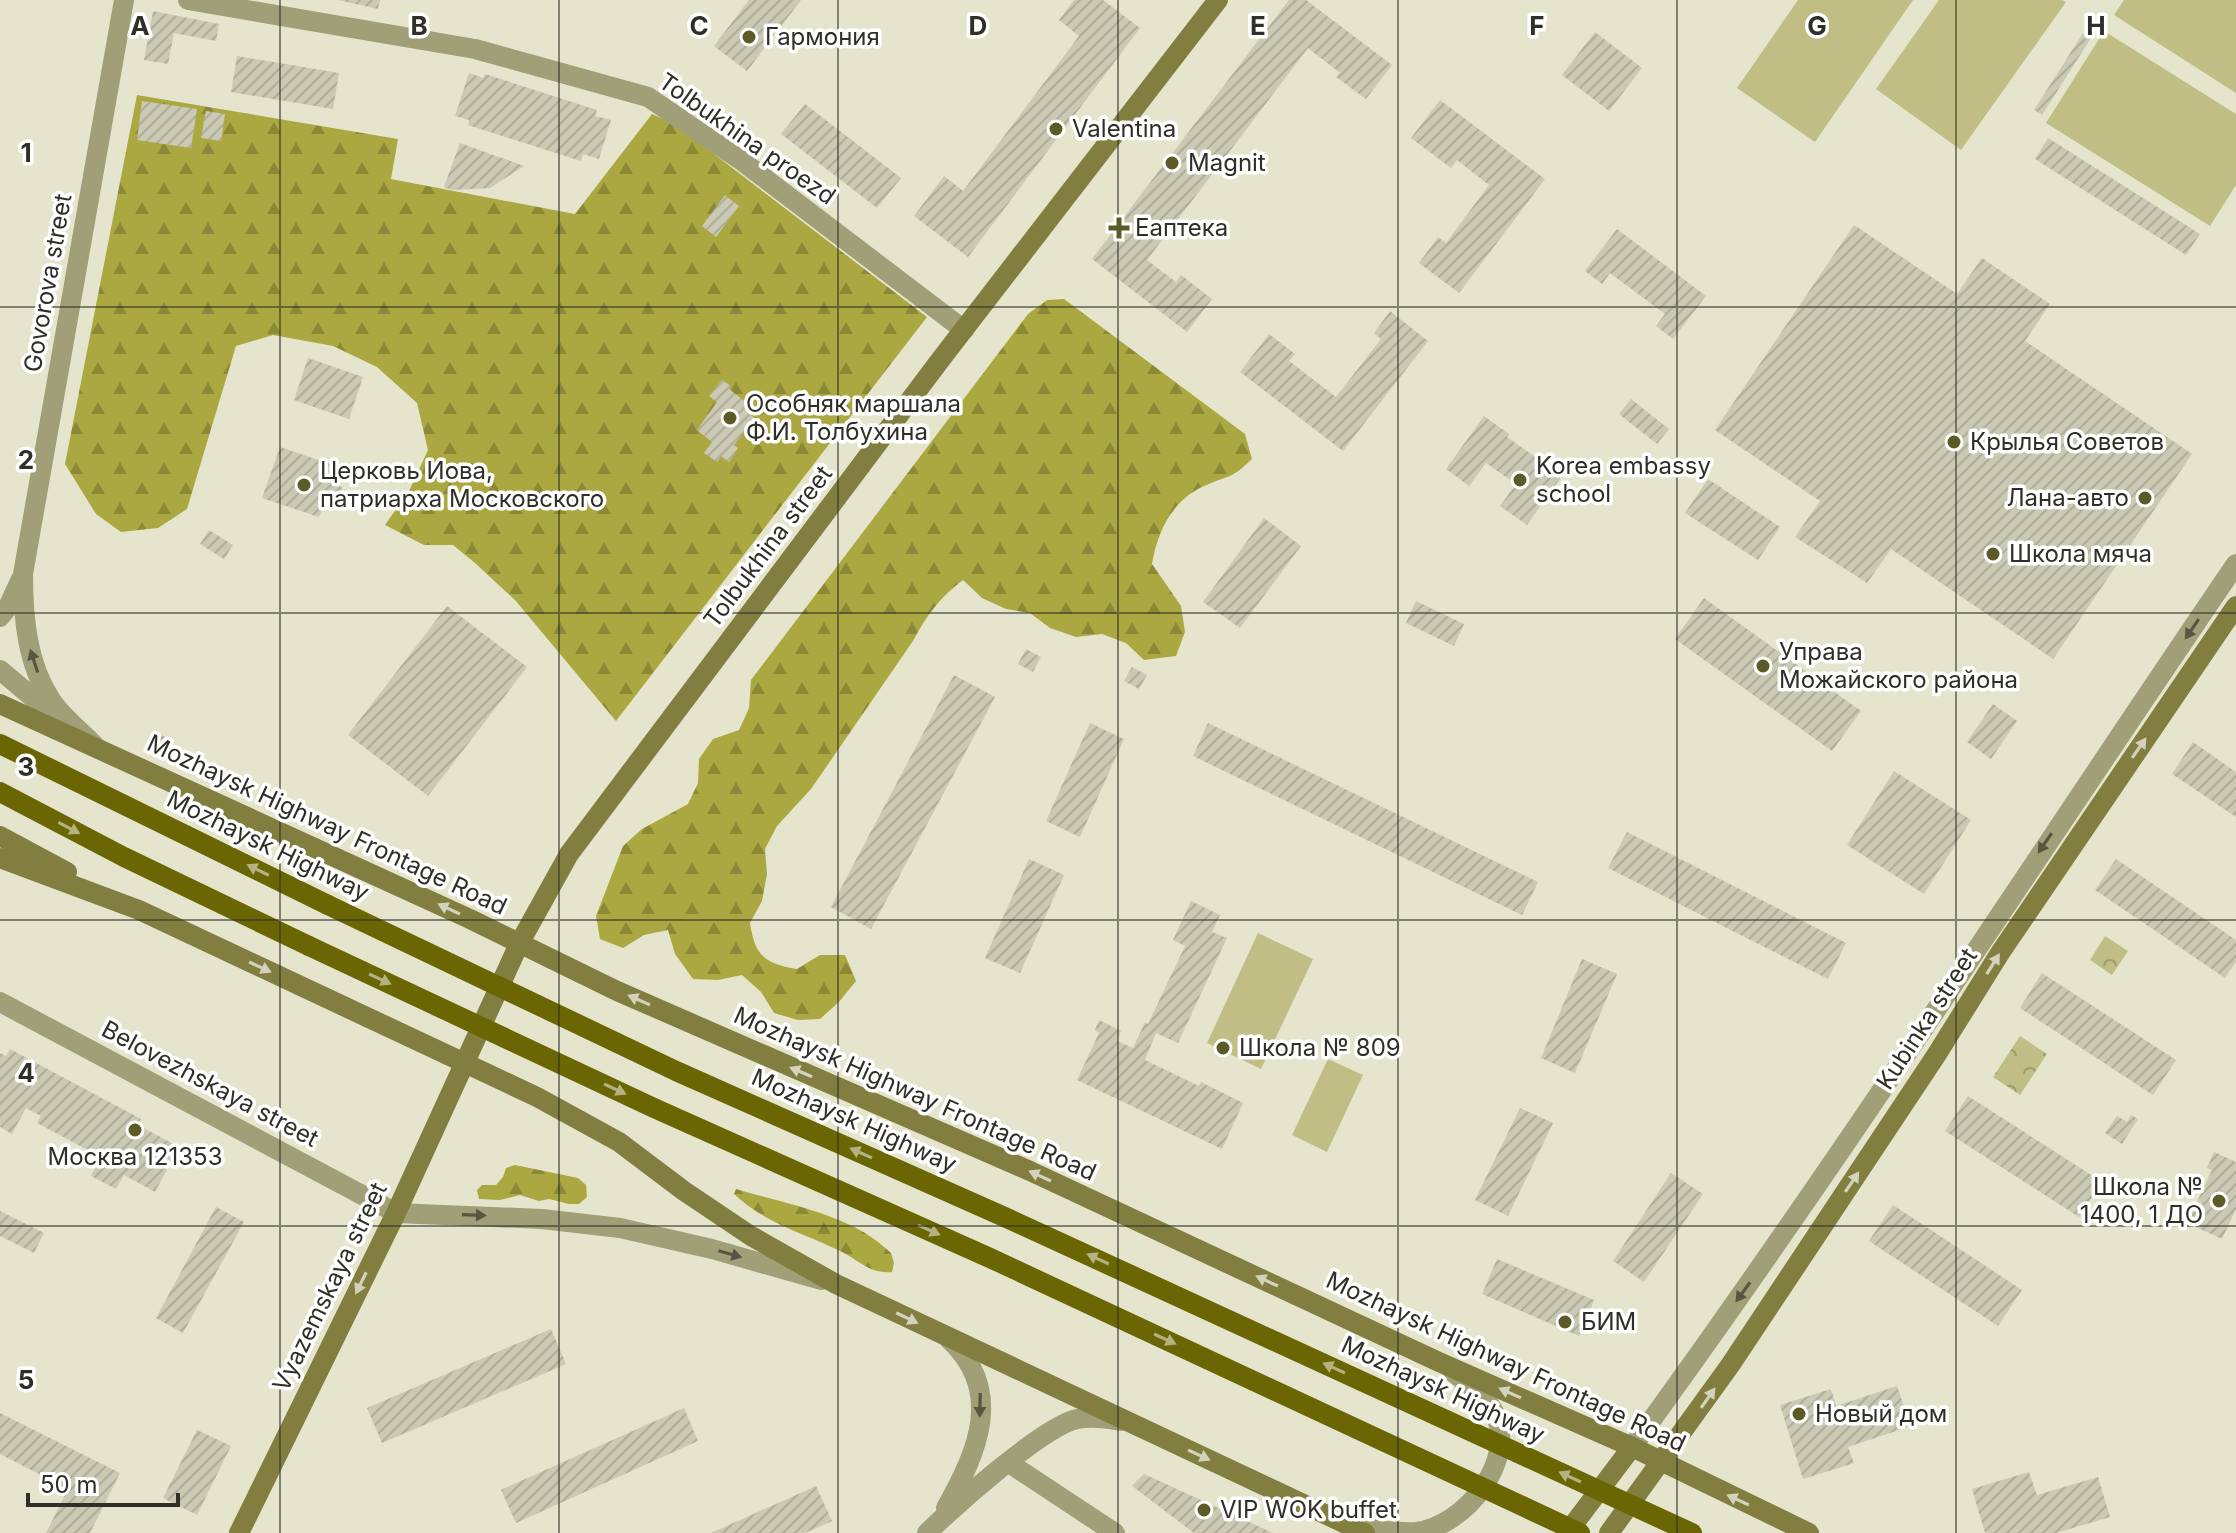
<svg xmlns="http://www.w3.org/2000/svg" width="2236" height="1533" viewBox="0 0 2236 1533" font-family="Inter,sans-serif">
  <defs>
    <pattern id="forest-firs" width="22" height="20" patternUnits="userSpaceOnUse" patternTransform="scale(2)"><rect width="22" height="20" fill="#aca841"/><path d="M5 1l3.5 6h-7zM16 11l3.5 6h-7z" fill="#8c8936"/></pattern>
    <pattern id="park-crowns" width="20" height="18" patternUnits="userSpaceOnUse" patternTransform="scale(2)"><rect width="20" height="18" fill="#c0be85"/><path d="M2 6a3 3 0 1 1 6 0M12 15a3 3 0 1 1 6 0" fill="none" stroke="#9c9b6d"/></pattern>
    <pattern id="building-hatch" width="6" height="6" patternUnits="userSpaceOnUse" patternTransform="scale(2)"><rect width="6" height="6" fill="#cacab4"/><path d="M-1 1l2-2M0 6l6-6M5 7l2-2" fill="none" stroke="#aeae9b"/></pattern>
  </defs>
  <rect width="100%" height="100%" fill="#e5e5ce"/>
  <!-- forest -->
  <g fill="url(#forest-firs)">
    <path d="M137,95L398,139L391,179L575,214L652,114L675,124L927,317L616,721L515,600L475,563L453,545H424L385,525L409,491L428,450L417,403L377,367L333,346L273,335L236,346L187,509L158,528L121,532L96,514L65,464Z"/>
    <path d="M1064,299L1245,434L1252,459C1232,478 1233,474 1209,484C1174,497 1158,529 1152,564L1181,606L1185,632L1176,656L1144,660L1126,643L1102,634L1076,637L1050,628L1030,613L1006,609L982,598L963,580C940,597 926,616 913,641L811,789L777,826L765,849L767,874L762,901L750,923C755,956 764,963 797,969L820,955H845L856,981L839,1002L820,1019L798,1020L774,1013L761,992L742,975L718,980L693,979L675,954L668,930L644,935L623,948L600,939L596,916L623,846L642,829L688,804L698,783L699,759L713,739L739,730L749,708L751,680L1028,314L1047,300Z"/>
    <path d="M515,1165L578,1178L586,1185L587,1197L579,1204H569L549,1199L539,1201L520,1195L500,1200L479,1199L477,1190L482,1185H496L503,1177L506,1168Z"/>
    <path d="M736,1189C786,1204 852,1214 891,1253L894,1263L892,1272C869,1274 859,1260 840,1251C804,1233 764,1223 734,1194Z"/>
  </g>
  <!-- park -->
  <g fill="url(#park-crowns)">
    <path d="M2105,936L2128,951L2112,975L2090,960Z"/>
    <path d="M2020,1036L2047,1054L2020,1095L1993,1077Z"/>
  </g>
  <!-- pitch -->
  <g fill="#c0be85">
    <path d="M1798,0H1913L1815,142L1737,88Z"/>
    <path d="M1939,0H2062L2066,2L1961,150L1876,89Z"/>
    <path d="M2124,0H2236V93L2114,15Z"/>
    <path d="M2104,31L2236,114V185L2210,226L2046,123Z"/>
    <path d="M1258,933L1313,959L1261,1069L1207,1043Z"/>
    <path d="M1328,1059L1363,1075L1327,1152L1292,1135Z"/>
  </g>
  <!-- building -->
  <g fill="url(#building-hatch)">
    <path d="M338,0H380L378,9Z"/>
    <path d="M749,0H801L747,71L714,46Z"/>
    <path d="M1074,0H1103L1140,28L968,257L914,216L944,176L963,191L1079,36L1059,20Z"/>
    <path d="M1289,0H1306L1392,65L1366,99L1336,77L1340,73L1308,48L1147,260L1176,282L1181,275L1212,299L1187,332L1092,259Z"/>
    <path d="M153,11L219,24L216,41L174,33L168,64L144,60Z"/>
    <path d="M1595,32L1642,68L1609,111L1562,75Z"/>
    <path d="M2083,33L2091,38L2042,115L2034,110Z"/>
    <path d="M237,56L339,73L333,109L231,92Z"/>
    <path d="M469,73L483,78L485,74L597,110L595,116L611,120L599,159L583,154L581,161L468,125L469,120L455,116Z"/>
    <path d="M1440,100L1545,179L1459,293L1419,263L1438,237L1446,243L1489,185L1457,160L1451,168L1411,138Z"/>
    <path d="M142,101L197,109L191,148L137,140Z"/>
    <path d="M805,104L901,178L877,208L781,134Z"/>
    <path d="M206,111L225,114L221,141L201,138Z"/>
    <path d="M2048,138L2200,234L2186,255L2035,159Z"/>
    <path d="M460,143L524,166L490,188L452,190L444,187Z"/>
    <path d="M725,195L739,206L716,237L702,226Z"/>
    <path d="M1854,225L1957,294L1982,258L2050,304L2025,341L2192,454L2053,659L1891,549L1867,583L1795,537L1820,501L1715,430Z"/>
    <path d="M1617,229L1706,296L1673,339L1656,326L1665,314L1610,273L1602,284L1585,271Z"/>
    <path d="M1390,311L1428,341L1343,451L1240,372L1269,334L1295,354L1289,361L1336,397L1381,339L1374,333Z"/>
    <path d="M308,358L363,377L349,419L294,400Z"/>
    <path d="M722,380L731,386L729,389L752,407L748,413L761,423L751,437L744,432L734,445L738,448L729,462L721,456L717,462L704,453L712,442L697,430L717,402L709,396Z"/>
    <path d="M1631,399L1669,429L1657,444L1619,414Z"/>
    <path d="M1484,416L1509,434L1507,437L1538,459L1540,456L1564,473L1527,525L1500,506L1516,484L1486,463L1469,486L1446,469Z"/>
    <path d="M280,447L336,466L333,478L342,488L341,501L330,508L323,507L319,517L262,498Z"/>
    <path d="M1708,479L1780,527L1758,560L1685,513Z"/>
    <path d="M1264,518L1301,546L1240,628L1203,602Z"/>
    <path d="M209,530L233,545L224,559L200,544Z"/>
    <path d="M1704,598L1861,711L1832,751L1675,639Z"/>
    <path d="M1416,601L1464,624L1454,646L1406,623Z"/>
    <path d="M447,606L527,667L428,796L348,735Z"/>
    <path d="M1026,649L1041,657L1033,672L1018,664Z"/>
    <path d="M1132,667L1147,675L1139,689L1124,681Z"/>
    <path d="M954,675L995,697L871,929L831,907Z"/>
    <path d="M1993,704L2017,721L1991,759L1967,742Z"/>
    <path d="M1090,723L1124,739L1080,837L1046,821Z"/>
    <path d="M1208,723L1538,882L1522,915L1193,756Z"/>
    <path d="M155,732L167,738L163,747L150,741Z"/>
    <path d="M2193,742L2236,772V817L2172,774Z"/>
    <path d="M1894,771L1971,820L1924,894L1847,845Z"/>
    <path d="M1627,832L1846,943L1828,979L1608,868Z"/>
    <path d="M1029,859L1064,875L1020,973L985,958Z"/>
    <path d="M2116,859L2236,940V962L2225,978L2095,890Z"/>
    <path d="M1191,901L1220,915L1212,932L1227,938L1178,1043L1156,1033L1145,1060L1199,1086L1201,1082L1243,1103L1222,1149L1077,1080L1099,1033L1095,1030L1099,1020L1121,1031L1117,1041L1133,1048L1145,1022L1148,1024L1185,946L1173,940Z"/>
    <path d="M1582,959L1617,974L1575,1073L1541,1058Z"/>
    <path d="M2042,973L2176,1060L2153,1095L2020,1008Z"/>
    <path d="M10,1049L141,1119L138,1125L179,1147L155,1192L124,1175L116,1189L91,1176L101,1157L37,1123L41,1116L26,1108L12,1134L0,1127V1053L6,1056Z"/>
    <path d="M1968,1096L2102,1182L2079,1217L1945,1131Z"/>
    <path d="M1520,1108L1553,1123L1508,1216L1475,1200Z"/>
    <path d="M2131,1115L2138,1119L2122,1144L2105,1133L2117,1116L2127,1122Z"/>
    <path d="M2214,1152L2236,1162V1209L2222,1239L2187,1223L2212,1170L2207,1168Z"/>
    <path d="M1671,1173L1703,1194L1644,1282L1613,1261Z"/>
    <path d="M1893,1205L2022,1290L1998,1326L1869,1241Z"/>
    <path d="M216,1207L244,1222L183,1333L156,1318Z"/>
    <path d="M0,1211L44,1233L34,1253L0,1236Z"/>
    <path d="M1497,1259L1594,1300L1579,1336L1482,1294Z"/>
    <path d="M551,1329L566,1364L382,1443L367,1408Z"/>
    <path d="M1897,1386L1911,1426L1848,1447L1854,1463L1803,1479L1780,1405L1831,1389L1836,1406Z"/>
    <path d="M684,1408L698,1441L516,1523L501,1490Z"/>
    <path d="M0,1413L120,1473L90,1533H46L68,1489L0,1454Z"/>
    <path d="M197,1430L231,1446L197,1515L163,1498Z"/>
    <path d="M2029,1472L2037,1495L2098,1477L2110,1517L2056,1533H1985L1972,1489Z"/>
    <path d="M1144,1474L1273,1533H1194L1132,1486Z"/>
    <path d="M816,1486L832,1521L805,1533H711Z"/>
  </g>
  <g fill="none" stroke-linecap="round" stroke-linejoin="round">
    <!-- minor -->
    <g stroke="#a09f77" stroke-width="20">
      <path d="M188,0L475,49L648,97L742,161L964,330"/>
      <path d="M1009,1463L1115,1533"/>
      <path d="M1348,1525C1369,1529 1394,1533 1416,1532C1464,1527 1519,1460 1494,1412C1485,1395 1468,1384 1454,1373"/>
    </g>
    <!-- tertiary -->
    <g stroke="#a09f77" stroke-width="20">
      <path d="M0,617L8,607L20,581"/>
      <path d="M0,670L56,717"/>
      <path d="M95,746C81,731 62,717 51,700C27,664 23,617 23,574L124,0"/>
      <path d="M0,1002L396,1213L542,1219L620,1228L712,1249L821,1280"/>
      <path d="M1632,1447C1842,1159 2035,859 2236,564"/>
      <path d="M946,1508C978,1451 1005,1390 948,1338"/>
      <path d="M927,1533C955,1506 1042,1427 1077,1419C1092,1416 1106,1418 1121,1421"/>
    </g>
    <!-- secondary -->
    <g stroke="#817e40" stroke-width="20">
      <path d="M0,704L470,919L617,991L1030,1171L1439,1362L1632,1447L1809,1533"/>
      <path d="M0,836L67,872"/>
      <path d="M0,858L139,910L537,1097L619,1142L684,1191L751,1236L836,1284L1365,1533"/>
      <path d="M239,1533L396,1213L519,944L569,854L941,359L1218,0"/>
      <path d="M1567,1533L1632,1447"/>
      <path d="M1609,1533L1731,1364L1937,1054L2000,953L2236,606"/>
    </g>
    <!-- primary -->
    <g stroke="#6a6603" stroke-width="20">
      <path d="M0,744L328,905"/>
      <path d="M0,792L124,857L309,946"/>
    </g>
    <!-- primary-bridge -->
    <g stroke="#6a6603" stroke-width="20">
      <path d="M328,905L676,1071L1009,1219L1692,1533"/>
      <path d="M309,946L654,1108L990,1258L1580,1533"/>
    </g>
  </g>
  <!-- one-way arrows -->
  <defs><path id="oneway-solid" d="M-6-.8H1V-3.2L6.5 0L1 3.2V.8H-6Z" transform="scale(2)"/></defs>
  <g fill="#575643">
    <use href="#oneway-solid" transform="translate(2192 629) rotate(124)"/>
    <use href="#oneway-solid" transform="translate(34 661) rotate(-108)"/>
    <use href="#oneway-solid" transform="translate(2045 843) rotate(124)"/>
    <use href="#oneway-solid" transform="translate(474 1215) rotate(2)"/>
    <use href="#oneway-solid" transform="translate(730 1254) rotate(16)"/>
    <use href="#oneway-solid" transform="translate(1743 1292) rotate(126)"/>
    <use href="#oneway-solid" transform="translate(980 1405) rotate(91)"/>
  </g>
  <g fill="#d3d2bc">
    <use href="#oneway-solid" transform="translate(2139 748) rotate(-55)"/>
    <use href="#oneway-solid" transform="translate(449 909) rotate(-155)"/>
    <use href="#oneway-solid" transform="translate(1993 964) rotate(-58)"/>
    <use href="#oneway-solid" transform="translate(260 967) rotate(25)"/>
    <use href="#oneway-solid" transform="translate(639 1000) rotate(-156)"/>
    <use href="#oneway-solid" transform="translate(801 1072) rotate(-157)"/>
    <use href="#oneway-solid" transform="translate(1040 1176) rotate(-155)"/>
    <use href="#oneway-solid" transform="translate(1852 1182) rotate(-56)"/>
    <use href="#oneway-solid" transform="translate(1267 1281) rotate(-155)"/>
    <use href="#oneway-solid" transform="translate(361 1283) rotate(116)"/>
    <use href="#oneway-solid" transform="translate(907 1318) rotate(26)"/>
    <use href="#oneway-solid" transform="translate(1510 1393) rotate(-156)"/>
    <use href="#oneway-solid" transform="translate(1708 1398) rotate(-55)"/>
    <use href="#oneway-solid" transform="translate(1199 1455) rotate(25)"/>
    <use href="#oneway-solid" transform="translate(1738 1500) rotate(-155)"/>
  </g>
  <g fill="#b4b281">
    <use href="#oneway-solid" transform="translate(69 828) rotate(28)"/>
    <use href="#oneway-solid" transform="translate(258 870) rotate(-154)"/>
    <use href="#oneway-solid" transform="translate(380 979) rotate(25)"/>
    <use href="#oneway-solid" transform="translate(615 1089) rotate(25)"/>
    <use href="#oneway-solid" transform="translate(861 1153) rotate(-156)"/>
    <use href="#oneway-solid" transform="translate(929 1230) rotate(24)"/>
    <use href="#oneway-solid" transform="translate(1098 1259) rotate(-155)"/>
    <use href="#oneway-solid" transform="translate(1165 1339) rotate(25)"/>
    <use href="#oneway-solid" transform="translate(1334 1368) rotate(-155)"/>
    <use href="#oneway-solid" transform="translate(1570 1477) rotate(-155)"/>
  </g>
  <!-- grid -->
  <path fill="none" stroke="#302f27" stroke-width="2" stroke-opacity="0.55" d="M280,0V1533M559,0V1533M838,0V1533M1118,0V1533M1398,0V1533M1677,0V1533M1956,0V1533M0,307H2236M0,613H2236M0,920H2236M0,1226H2236"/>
  <!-- markers -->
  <g fill="#5c5a26" stroke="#fff" stroke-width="3">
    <circle cx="749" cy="37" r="8"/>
    <circle cx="1056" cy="129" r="8"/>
    <circle cx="1172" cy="163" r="8"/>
    <path d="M1115 216h8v8h8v8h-8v8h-8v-8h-8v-8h8z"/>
    <circle cx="730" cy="418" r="8"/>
    <circle cx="1954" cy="442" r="8"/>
    <circle cx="1520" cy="480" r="8"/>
    <circle cx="304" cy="485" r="8"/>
    <circle cx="2145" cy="498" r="8"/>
    <circle cx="1993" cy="554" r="8"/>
    <circle cx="1763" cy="666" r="8"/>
    <circle cx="1223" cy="1048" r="8"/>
    <circle cx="135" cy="1130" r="8"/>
    <circle cx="2219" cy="1201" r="8"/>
    <circle cx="1565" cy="1322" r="8"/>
    <circle cx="1799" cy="1414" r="8"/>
    <circle cx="1204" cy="1510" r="8"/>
  </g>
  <g text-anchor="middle" stroke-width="7" stroke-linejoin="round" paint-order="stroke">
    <!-- poi labels -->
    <g font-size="24" fill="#302f27" stroke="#fff" text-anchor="start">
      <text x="765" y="45">Гармония</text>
      <text x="1072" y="137">Valentina</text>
      <text x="1188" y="171">Magnit</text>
      <text x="1135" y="236">Еаптека</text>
      <text x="746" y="412">Особняк маршала<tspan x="746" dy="28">Ф.И. Толбухина</tspan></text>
      <text x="1970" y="450">Крылья Советов</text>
      <text x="1536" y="474">Korea embassy<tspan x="1536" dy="28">school</tspan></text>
      <text x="320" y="479">Церковь Иова,<tspan x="320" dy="28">патриарха Московского</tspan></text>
      <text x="2129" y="506" text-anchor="end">Лана-авто</text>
      <text x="2009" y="562">Школа мяча</text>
      <text x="1779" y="660">Управа<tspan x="1779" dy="28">Можайского района</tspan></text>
      <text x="1239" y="1056">Школа № 809</text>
      <text x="135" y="1165" text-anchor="middle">Москва 121353</text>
      <text x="2203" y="1195" text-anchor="end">Школа №<tspan x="2203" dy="28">1400, 1 ДО</tspan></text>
      <text x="1581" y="1330">БИМ</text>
      <text x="1815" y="1422">Новый дом</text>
      <text x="1220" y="1518">VIP WOK buffet</text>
    </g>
    <!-- street labels -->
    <g font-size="24" fill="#302f27" stroke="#fff">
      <text transform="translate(747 139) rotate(35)" y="8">Tolbukhina proezd</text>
      <text transform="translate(48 283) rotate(-80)" y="8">Govorova street</text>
      <text transform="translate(768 547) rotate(-53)" y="8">Tolbukhina street</text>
      <text transform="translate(327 825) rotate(25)" y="8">Mozhaysk Highway Frontage Road</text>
      <text transform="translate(268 846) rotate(26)" y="8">Mozhaysk Highway</text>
      <text transform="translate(1927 1019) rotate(-57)" y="8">Kubinka street</text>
      <text transform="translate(210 1084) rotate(28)" y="8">Belovezhskaya street</text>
      <text transform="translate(915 1094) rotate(24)" y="8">Mozhaysk Highway Frontage Road</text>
      <text transform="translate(854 1121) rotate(24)" y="8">Mozhaysk Highway</text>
      <text transform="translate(330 1287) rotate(-64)" y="8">Vyazemskaya street</text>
      <text transform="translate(1506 1362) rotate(25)" y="8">Mozhaysk Highway Frontage Road</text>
      <text transform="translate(1443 1390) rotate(25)" y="8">Mozhaysk Highway</text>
    </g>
  </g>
  <g font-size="26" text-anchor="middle" font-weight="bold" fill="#302f27" stroke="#fff" stroke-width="7" stroke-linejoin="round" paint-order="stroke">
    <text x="140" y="35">A</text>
    <text x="419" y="35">B</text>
    <text x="699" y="35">C</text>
    <text x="978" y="35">D</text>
    <text x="1258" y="35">E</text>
    <text x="1537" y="35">F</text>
    <text x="1817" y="35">G</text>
    <text x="2096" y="35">H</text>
    <text x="26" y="162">1</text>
    <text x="26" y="469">2</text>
    <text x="26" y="776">3</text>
    <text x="26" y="1082">4</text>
    <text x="26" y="1389">5</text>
  </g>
  <!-- scale -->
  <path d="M28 1493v12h150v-12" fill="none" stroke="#302f27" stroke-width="4"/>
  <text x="40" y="1493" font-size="24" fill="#302f27" stroke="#ffffff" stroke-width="6" paint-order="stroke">50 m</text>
</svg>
